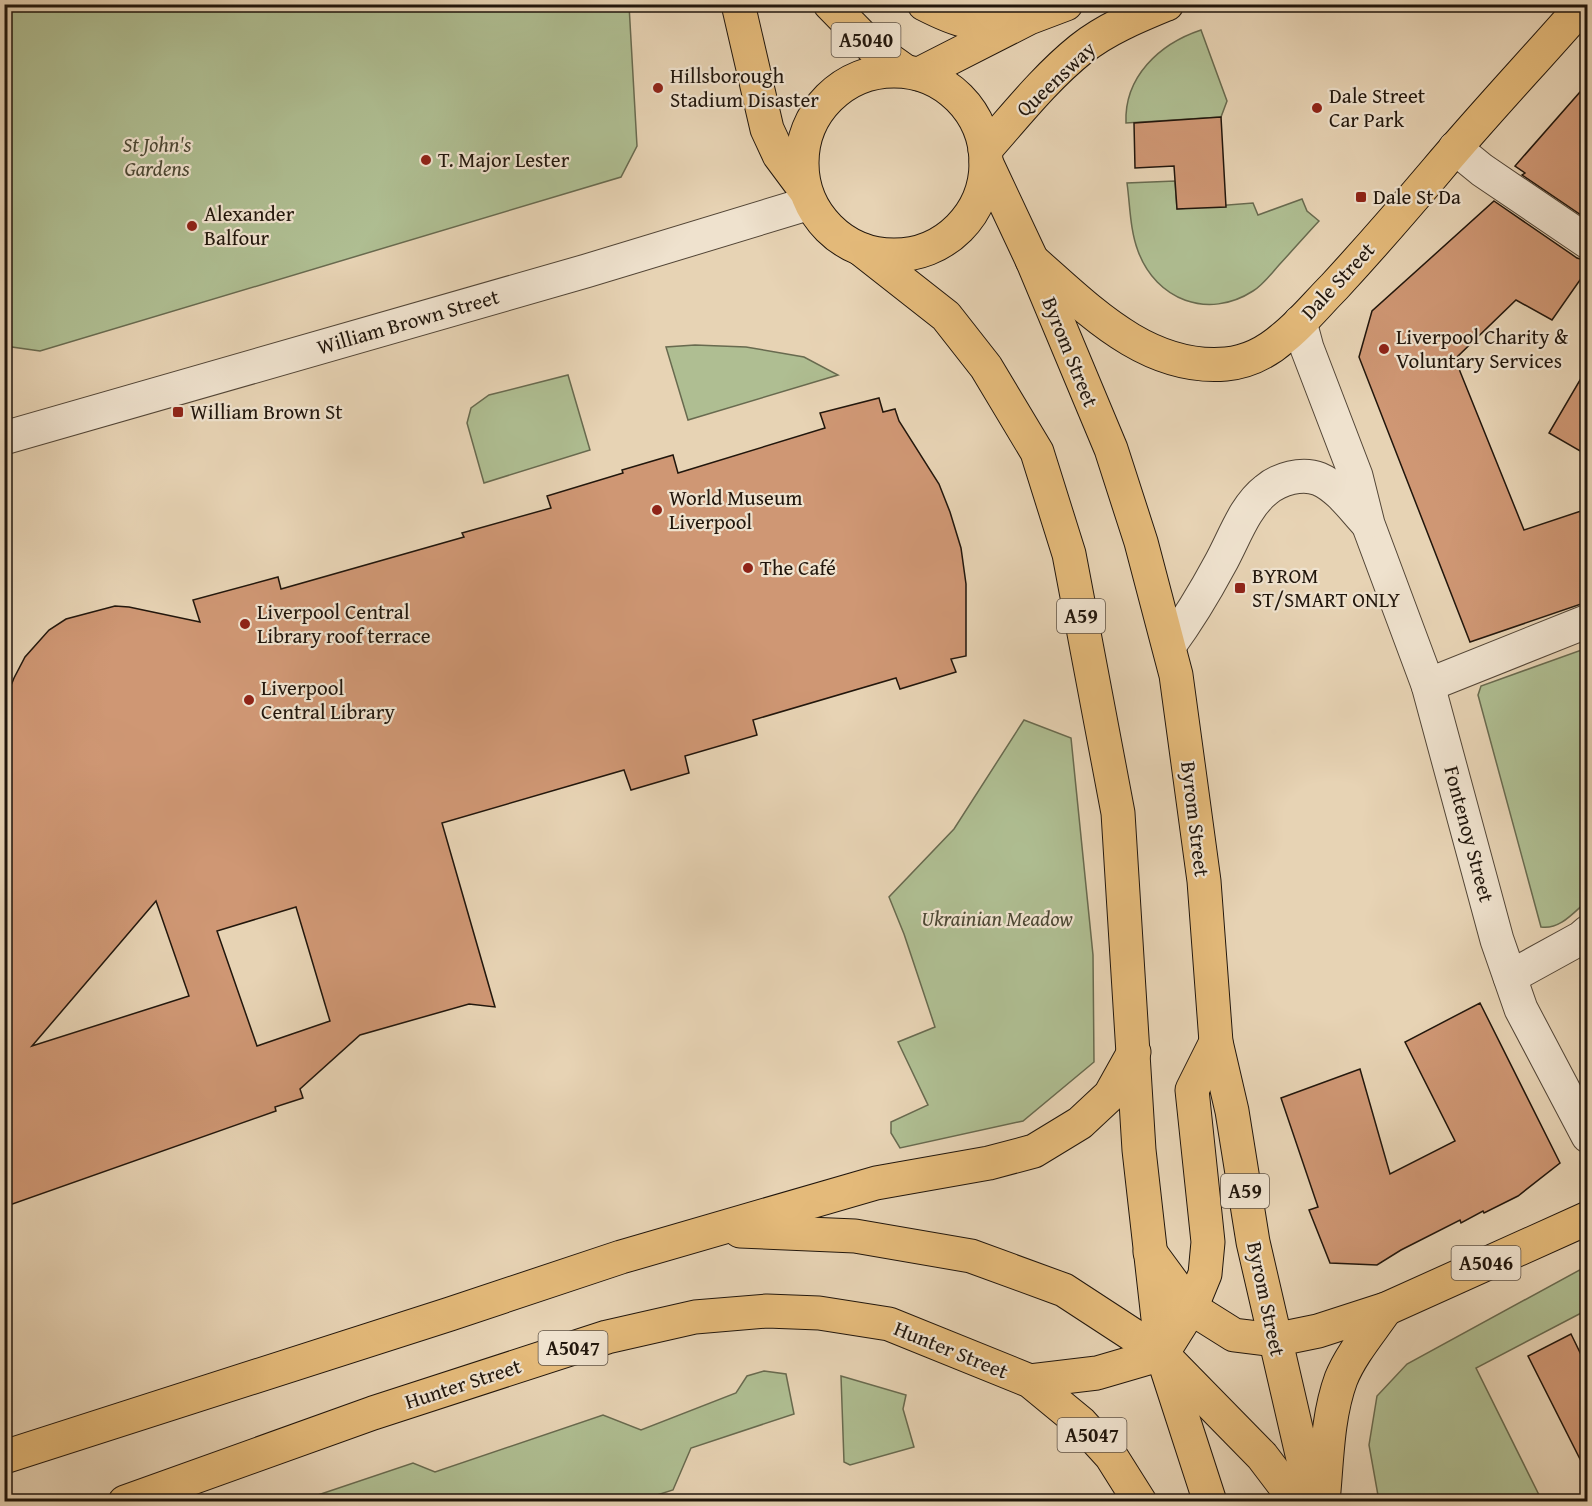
<svg xmlns="http://www.w3.org/2000/svg" width="1592" height="1506" viewBox="0 0 1592 1506" font-family="'Gentium Book Plus',serif">
  <rect width="100%" height="100%" fill="#e7d3b4"/>
  <filter id="stains"><feTurbulence type="fractalNoise" baseFrequency=".00333" numOctaves="4"/><feColorMatrix values="0 0 0 0 .2 0 0 0 0 .09 0 0 0 0 .02 0 0 0 .5 -.17"/></filter>
  <radialGradient id="worn" r=".72"><stop offset=".6" stop-color="#630" stop-opacity="0"/><stop offset="1" stop-color="#630" stop-opacity=".3"/></radialGradient>
  <!-- green -->
  <g fill="#afbe92" stroke="#686a4f" stroke-width="1.5">
    <path d="M4,5H629L637,146L621,177L40,351L5,346Z"/>
    <path d="M1201,30L1227,101L1221,117L1126,123C1124,77 1159,44 1201,30Z"/>
    <path d="M1175,181L1177,209L1253,203L1258,215L1302,199L1307,211L1319,221C1305,236 1292,251 1279,265C1271,274 1263,285 1253,291C1208,320 1156,300 1138,251C1130,230 1130,205 1127,183Z"/>
    <path d="M695,345L746,347L804,357L838,375L688,420L666,347Z"/>
    <path d="M568,375L590,450L484,483L467,423L471,408L489,395Z"/>
    <path d="M1587,648V901C1574,912 1560,930 1541,927L1478,695L1481,686Z"/>
    <path d="M1024,720L1071,738L1093,955L1094,1062L1023,1121L900,1148L891,1133V1122L928,1105L898,1042L935,1027L904,934L889,897L954,829Z"/>
    <path d="M1587,1266V1310L1476,1368L1542,1501H1379L1369,1445L1377,1396L1407,1364Z"/>
    <path d="M764,1371L786,1374L794,1414L691,1448L673,1490L638,1501H300L413,1463L435,1472L603,1415L641,1430L736,1393L747,1376Z"/>
    <path d="M841,1376L906,1395L903,1409L914,1447L850,1465L844,1462Z"/>
  </g>
  <!-- building -->
  <g fill="#cf9774" stroke="#21160c" stroke-width="1.5" fill-rule="evenodd">
    <path d="M1587,84V219L1522,175L1525,173L1515,166Z"/>
    <path d="M1221,117L1226,207L1177,209L1174,166L1135,168L1134,123Z"/>
    <path d="M1494,201L1577,258L1587,261V270L1552,320L1516,300L1455,359L1524,530L1587,509V602L1470,642L1359,357L1372,311Z"/>
    <path d="M1587,368V455L1549,433Z"/>
    <path d="M879,398L883,412L895,409L899,421L939,484L950,512L961,548L966,584V656L951,659L956,672L900,689L896,678L753,720L757,735L685,756L689,773L631,790L624,770L442,823L495,1007L469,1004L360,1035L300,1089L303,1098L275,1107L276,1111L4,1207V703L14,678L25,657L49,630L66,619L115,606L129,607L200,622L193,600L278,577L281,589L464,537L462,533L551,508L547,496L623,473L622,470L673,455L678,473L825,428L820,413ZM156,901L189,996L32,1046ZM296,907L330,1021L257,1046L217,931Z"/>
    <path d="M1480,1003L1560,1163L1518,1196L1484,1213L1483,1211L1461,1223L1460,1220L1401,1250L1377,1265L1330,1263L1309,1210L1318,1207L1281,1098L1360,1069L1390,1174L1455,1141L1405,1042Z"/>
    <path d="M1571,1334L1587,1367V1473L1528,1356Z"/>
  </g>
  <g fill="none" stroke-linecap="round" stroke-linejoin="round">
    <defs>
      <g id="minor">
        <path d="M1455,148L1482,170L1588,242"/>
        <path d="M1300,322L1307,348L1356,476L1368,524L1428,685L1497,940L1521,1009L1588,1136"/>
        <path d="M4,438L586,271L810,203"/>
        <path d="M1169,646C1188,620 1205,592 1220,564C1234,539 1244,507 1266,490C1279,479 1302,472 1319,479C1338,487 1353,508 1366,522"/>
        <path d="M1428,685L1588,621"/>
        <path d="M1510,977L1581,938L1588,932"/>
      </g>
      <g id="major">
        <path d="M738,4L767,129L779,155L805,190"/>
        <path d="M830,4L874,49L905,71"/>
        <path d="M924,4C959,22 973,26 1012,20"/>
        <path d="M919,74L1029,18L1066,4"/>
        <path d="M985,150C1016,115 1045,78 1081,49C1106,29 1138,16 1167,4"/>
        <path d="M1032,260C1087,308 1146,371 1226,364C1247,362 1267,352 1283,338C1302,323 1317,304 1334,287C1369,249 1403,210 1436,171C1484,114 1535,60 1584,4"/>
        <path d="M1150,1252L1191,1308L1234,1335L1274,1340L1318,1331L1386,1309L1588,1218"/>
        <path d="M1323,1502C1327,1462 1327,1417 1341,1379C1351,1354 1371,1331 1386,1309"/>
      </g>
      <g id="highway">
        <circle cx="894" cy="163" r="92"/>
        <path d="M986,162L1032,260L1111,449L1141,542L1176,675L1204,881L1216,1042L1232,1111L1253,1242L1313,1502"/>
        <path d="M862,250L946,316L986,367L1037,452L1069,554L1118,813L1139,1150L1162,1354L1210,1502"/>
        <path d="M740,1231L855,1236L971,1256L1064,1290L1162,1354L1262,1456L1297,1502"/>
        <path d="M1030,1381L1097,1373L1162,1354L1191,1308L1205,1274L1208,1242L1192,1090L1216,1042"/>
        <path d="M4,1457L450,1314L621,1257L876,1183L989,1163L1034,1151L1080,1123L1110,1095L1134,1052"/>
        <path d="M125,1502L373,1413L607,1337L695,1317L767,1311L819,1313L889,1324L1030,1381L1081,1423L1111,1456L1140,1502"/>
      </g>
    </defs>
    <!-- minor casing -->
    <use href="#minor" stroke="#524536" stroke-width="35"/>
    <!-- major casing -->
    <use href="#major" stroke="#21160c" stroke-width="35"/>
    <!-- highway casing -->
    <use href="#highway" stroke="#21160c" stroke-width="35"/>
    <!-- minor -->
    <use href="#minor" stroke="#efe2ce" stroke-width="33"/>
    <!-- major -->
    <use href="#major" stroke="#e4ba7a" stroke-width="33"/>
    <!-- highway -->
    <use href="#highway" stroke="#e4ba7a" stroke-width="33"/>
  </g>
  <!-- markers -->
  <g fill="#8f2418" stroke="#efe2ce" stroke-width="2">
    <circle cx="658" cy="88" r="6"/>
    <circle cx="1317" cy="108" r="6"/>
    <circle cx="426" cy="160" r="6"/>
    <rect x="1355" y="191" width="12" height="12" rx="3"/>
    <circle cx="192" cy="226" r="6"/>
    <circle cx="1384" cy="349" r="6"/>
    <rect x="172" y="406" width="12" height="12" rx="3"/>
    <circle cx="657" cy="510" r="6"/>
    <circle cx="748" cy="568" r="6"/>
    <rect x="1234" y="582" width="12" height="12" rx="3"/>
    <circle cx="245" cy="624" r="6"/>
    <circle cx="249" cy="700" r="6"/>
  </g>
  <g text-anchor="middle" stroke-width="4.5" stroke-linejoin="round" paint-order="stroke">
    <!-- shield labels -->
    <g fill="#efe2ce" stroke="#5f5346" stroke-width="1.5">
      <rect x="831.5" y="23" width="69" height="34" rx="4.5"/>
      <rect x="1057" y="599" width="48" height="34" rx="4.5"/>
      <rect x="1221" y="1174" width="48" height="34" rx="4.5"/>
      <rect x="1451.5" y="1246" width="69" height="34" rx="4.5"/>
      <rect x="538.5" y="1331" width="69" height="34" rx="4.5"/>
      <rect x="1057.5" y="1418" width="69" height="34" rx="4.5"/>
    </g>
    <g font-size="20" font-weight="bold" fill="#21160c">
      <text x="866" y="47">A5040</text>
      <text x="1081" y="623">A59</text>
      <text x="1245" y="1198">A59</text>
      <text x="1486" y="1270">A5046</text>
      <text x="573" y="1355">A5047</text>
      <text x="1092" y="1442">A5047</text>
    </g>
    <!-- poi labels -->
    <g font-size="21" fill="#21160c" stroke="#efe2ce" text-anchor="start">
      <text x="670" y="83">Hillsborough<tspan x="670" dy="24">Stadium Disaster</tspan></text>
      <text x="1329" y="103">Dale Street<tspan x="1329" dy="24">Car Park</tspan></text>
      <text x="438" y="167">T. Major Lester</text>
      <text x="1373" y="204">Dale St Da</text>
      <text x="204" y="221">Alexander<tspan x="204" dy="24">Balfour</tspan></text>
      <text x="1396" y="344">Liverpool Charity &amp;<tspan x="1396" dy="24">Voluntary Services</tspan></text>
      <text x="190" y="419">William Brown St</text>
      <text x="669" y="505">World Museum<tspan x="669" dy="24">Liverpool</tspan></text>
      <text x="760" y="575">The Café</text>
      <text x="1252" y="583">BYROM<tspan x="1252" dy="24">ST/SMART ONLY</tspan></text>
      <text x="257" y="619">Liverpool Central<tspan x="257" dy="24">Library roof terrace</tspan></text>
      <text x="261" y="695">Liverpool<tspan x="261" dy="24">Central Library</tspan></text>
    </g>
    <!-- street labels -->
    <g font-size="21" fill="#21160c" stroke="#efe2ce">
      <text transform="translate(1056 79) rotate(-43)" y="7">Queensway</text>
      <text transform="translate(1338 281) rotate(-47)" y="7">Dale Street</text>
      <text transform="translate(408 322) rotate(-16)" y="7">William Brown Street</text>
      <text transform="translate(1070 352) rotate(68)" y="7">Byrom Street</text>
      <text transform="translate(1195 819) rotate(83)" y="7">Byrom Street</text>
      <text transform="translate(1469 834) rotate(75)" y="7">Fontenoy Street</text>
      <text transform="translate(1266 1299) rotate(78)" y="7">Byrom Street</text>
      <text transform="translate(951 1350) rotate(22)" y="7">Hunter Street</text>
      <text transform="translate(463 1384) rotate(-18)" y="7">Hunter Street</text>
    </g>
    <!-- park labels -->
    <g font-size="21" font-style="italic" fill="#4c4834" stroke="#efe2ce">
      <text x="157" y="152">St John's<tspan x="157" dy="24">Gardens</tspan></text>
      <text x="997" y="926">Ukrainian Meadow</text>
    </g>
  </g>
  <!-- margin -->
  <rect width="1592" height="1506" fill="none" stroke="#e7d3b4" stroke-width="24"/>
  <rect x="6" y="6" width="1580" height="1494" fill="none" stroke="#21160c" stroke-width="3"/>
  <rect x="12" y="12" width="1568" height="1482" fill="none" stroke="#21160c" stroke-width="1.5"/>
  <rect width="100%" height="100%" filter="url(#stains)"/>
  <rect width="100%" height="100%" fill="url(#worn)"/>
</svg>
